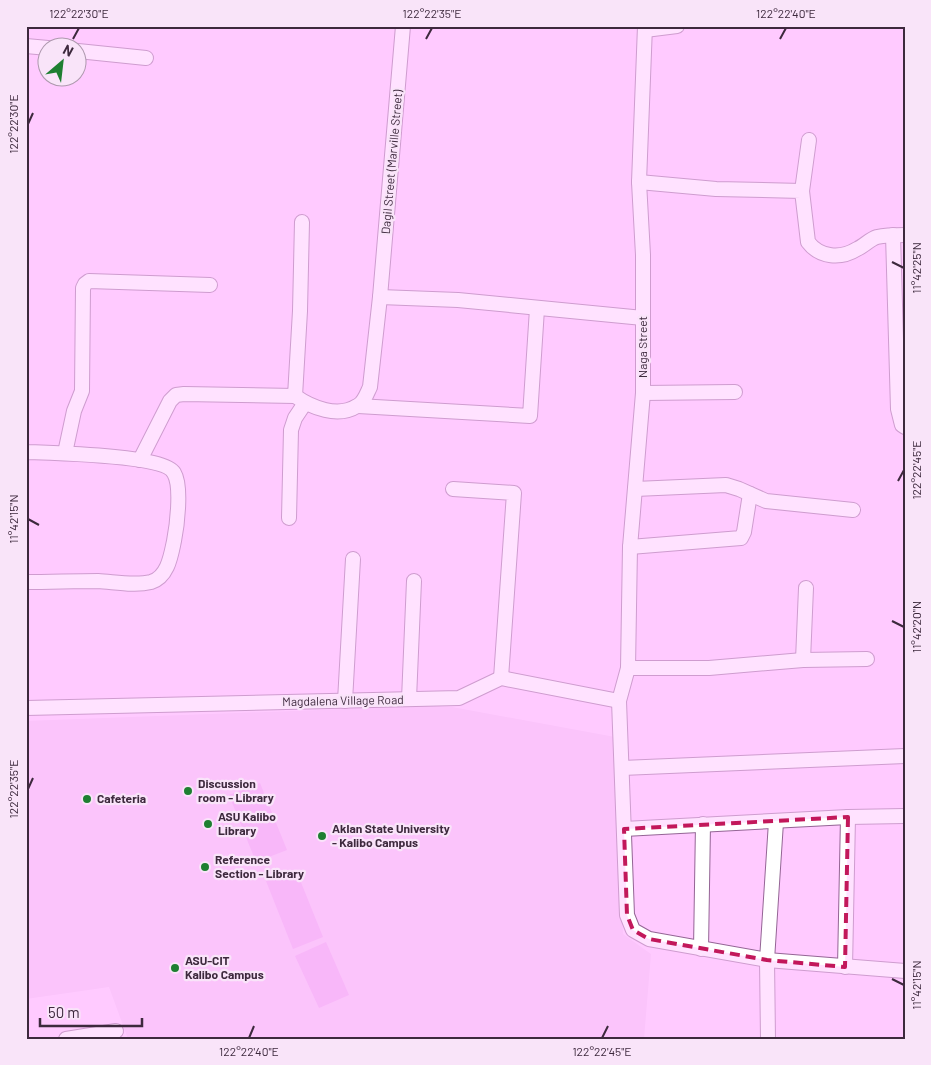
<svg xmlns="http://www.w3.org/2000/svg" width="931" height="1065" viewBox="0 0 931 1065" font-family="Barlow,sans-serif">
  <rect width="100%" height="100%" fill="#ffcaff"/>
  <!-- built -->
  <path fill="#f6bcf7" d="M425,706L452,707L615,737L623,934L651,954L644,1039H128L109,987L26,999V721Z"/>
  <!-- green -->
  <g fill="#f09ff1">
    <path d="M260,783L287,850L256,862L229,795Z"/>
    <path d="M296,870L323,937L293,949L266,881Z"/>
    <path d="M326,942L349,995L319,1008L295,956Z"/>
  </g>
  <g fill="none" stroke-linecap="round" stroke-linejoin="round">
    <defs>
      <g id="minor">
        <path d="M645,30L677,26"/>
        <path d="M26,46L48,48"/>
        <path d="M78,51L146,58"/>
        <path d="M639,182L716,189L802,191L808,242C820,258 841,259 857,249C864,246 870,239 877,237C886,235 896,235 905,235"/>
        <path d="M802,191L809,140"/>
        <path d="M893,235L898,409L902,425L905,427"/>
        <path d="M380,297L458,300L643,318"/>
        <path d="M643,393L735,392"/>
        <path d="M295,396C312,408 338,418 357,406C364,403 367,393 370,387L380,297L403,26"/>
        <path d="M358,406L530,416L537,309"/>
        <path d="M26,452C50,453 164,455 174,473C182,486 177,526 174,541C171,555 168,577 151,582C135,586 115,582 98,581C74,581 50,582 26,582"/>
        <path d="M65,453L74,411L82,391L83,288L85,284L89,281L210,285"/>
        <path d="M140,460L170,401L176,395L184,394L295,396L300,311L302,222"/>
        <path d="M453,489L514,493L501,678"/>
        <path d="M635,489L726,485L739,489L766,501L853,510"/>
        <path d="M289,518L291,430L295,418L305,403"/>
        <path d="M630,547L741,538L744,532L750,494"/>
        <path d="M803,660L806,588"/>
        <path d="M628,668H709L803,660L867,659"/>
        <path d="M409,699L414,581"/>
        <path d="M345,701L353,559"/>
        <path d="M619,701L627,915L633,930L649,939L767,960L905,971"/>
        <path d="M26,708L459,698L501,678L619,701L628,668L630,547L643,393V255L639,182L645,26"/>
        <path d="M622,768L905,756"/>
        <path d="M624,829L848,817L905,816"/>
        <path d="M701,949L703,824"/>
        <path d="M845,967L848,817"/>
        <path d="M66,1039L116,1031"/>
        <path d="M768,1039L767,960L776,822"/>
      </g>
    </defs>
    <!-- minor casing -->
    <use href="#minor" stroke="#946595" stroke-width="16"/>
    <!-- minor -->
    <use href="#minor" stroke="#fff" stroke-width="14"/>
  </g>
  <!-- marked area -->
  <path d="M0 0H931V1065H0ZM848,817L845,967L767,960L649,939L633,930L627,915L624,829Z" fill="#ffcaff" fill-opacity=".55" fill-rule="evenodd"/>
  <path fill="none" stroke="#c2185b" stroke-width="4" stroke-dasharray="10 6" stroke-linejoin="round" d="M848,817L845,967L767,960L649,939L633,930L627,915L624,829Z"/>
  <!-- ticks -->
  <path fill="none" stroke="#3d293d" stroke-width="2" d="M73,39L79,28M426,39L432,28M780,39L786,28M28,124L33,113M892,262L904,268M898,481L904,470M28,519L39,525M892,621L904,627M28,789L33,778M892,979L904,985M249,1038L254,1026M602,1038L608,1026"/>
  <!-- markers -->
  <g fill="#1e7f31" stroke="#f9e4f9" stroke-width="2">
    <circle cx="188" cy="791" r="5"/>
    <circle cx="87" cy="799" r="5"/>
    <circle cx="208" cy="824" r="5"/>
    <circle cx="322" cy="836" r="5"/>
    <circle cx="205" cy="867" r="5"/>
    <circle cx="175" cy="968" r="5"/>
  </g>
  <g text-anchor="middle" stroke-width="4.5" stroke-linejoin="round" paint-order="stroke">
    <!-- street labels -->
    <g font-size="12" fill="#3d293d" stroke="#f9e4f9">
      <text transform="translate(392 162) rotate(-85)" y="4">Dagil Street (Marville Street)</text>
      <text transform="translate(643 347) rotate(-90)" y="4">Naga Street</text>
      <text transform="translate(343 701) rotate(-1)" y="4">Magdalena Village Road</text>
    </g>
    <!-- poi labels -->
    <g font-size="12" font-weight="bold" fill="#3d293d" stroke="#f9e4f9" text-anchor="start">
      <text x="198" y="788">Discussion<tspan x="198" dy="14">room - Library</tspan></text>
      <text x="97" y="803">Cafeteria</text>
      <text x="218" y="821">ASU Kalibo<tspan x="218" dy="14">Library</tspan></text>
      <text x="332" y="833">Aklan State University<tspan x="332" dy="14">- Kalibo Campus</tspan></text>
      <text x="215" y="864">Reference<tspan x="215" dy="14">Section - Library</tspan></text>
      <text x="185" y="965">ASU-CIT<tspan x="185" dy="14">Kalibo Campus</tspan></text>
    </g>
  </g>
  <!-- border -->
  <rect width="931" height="1065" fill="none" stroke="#f9e4f9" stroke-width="55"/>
  <!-- north arrow -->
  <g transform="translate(62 62) rotate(28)"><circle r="24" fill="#f9e4f9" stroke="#ae99ae"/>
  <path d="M0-4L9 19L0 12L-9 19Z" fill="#1e7f31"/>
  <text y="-8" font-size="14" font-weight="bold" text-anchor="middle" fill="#3d293d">N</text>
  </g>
  <!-- scale -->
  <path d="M40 1018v8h102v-8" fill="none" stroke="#3d293d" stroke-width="2.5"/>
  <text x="48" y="1018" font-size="15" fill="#3d293d" stroke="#f9e4f9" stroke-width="4" paint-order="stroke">50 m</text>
  <rect x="28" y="28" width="876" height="1010" fill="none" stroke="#3d293d" stroke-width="2"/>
  <g font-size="12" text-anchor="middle" fill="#3d293d">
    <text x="79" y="18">122°22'30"E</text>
    <text x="432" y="18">122°22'35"E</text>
    <text x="786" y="18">122°22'40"E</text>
    <text transform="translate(14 124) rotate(-90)" y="4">122°22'30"E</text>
    <text transform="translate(917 268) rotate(-90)" y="4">11°42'25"N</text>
    <text transform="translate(917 470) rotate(-90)" y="4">122°22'45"E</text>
    <text transform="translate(14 519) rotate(-90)" y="4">11°42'15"N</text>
    <text transform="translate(917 627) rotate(-90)" y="4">11°42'20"N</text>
    <text transform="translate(14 789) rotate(-90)" y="4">122°22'35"E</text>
    <text transform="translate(917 985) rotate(-90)" y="4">11°42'15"N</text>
    <text x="249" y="1056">122°22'40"E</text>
    <text x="602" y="1056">122°22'45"E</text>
  </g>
</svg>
